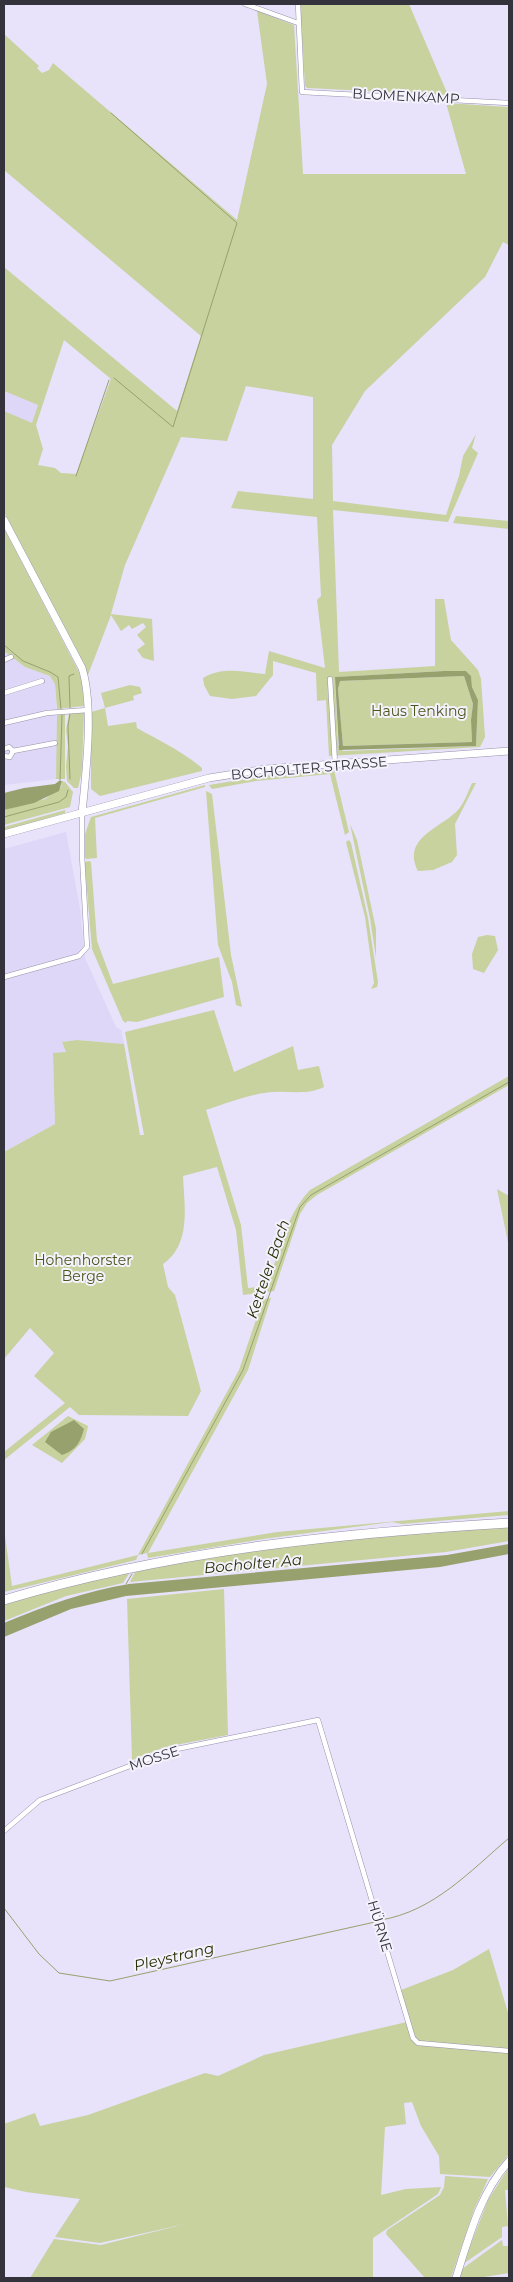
<svg xmlns="http://www.w3.org/2000/svg" width="513" height="2282" viewBox="0 0 513 2282" font-family="Montserrat,sans-serif">
  <rect width="100%" height="100%" fill="#e8e2fb"/>
  <!-- built -->
  <g fill="#dfd7f7">
    <path d="M4,391L38,405L32,424L4,411Z"/>
    <path d="M4,651L25,667L50,676L55,681L58,744L56,779L4,785Z"/>
    <path d="M66,832L80,909L85,958L116,1027L121,1030L124,1044L77,1040L62,1042L66,1053H53L55,1124L4,1152V849Z"/>
  </g>
  <!-- green -->
  <g fill="#c7d29f" fill-rule="evenodd">
    <path d="M300,4H409L448,95L307,88L305,86Z"/>
    <path d="M257,11L294,25L303,174H466L446,103L509,107V245L503,242L485,277L365,391L332,445L333,501L446,515L459,476L463,456L476,434L472,448L478,453L448,522L333,510L339,672L435,666V599H444L451,640L478,670L481,679L485,737L480,747L329,756L326,700L317,701L316,673L273,661V675L256,696L232,699L210,696L204,685L203,678C223,666 243,672 265,674L269,651L325,668L317,600L321,596L317,517L231,508L238,491L313,499V397L246,386L227,441L181,437L125,565L111,614L152,619L154,661L143,658L137,650L145,644L137,635L146,627L143,623L132,629L129,625L121,631L111,615L88,675L4,512V411L32,423L38,405L4,391V267L177,411L201,336L4,170V34L39,66L37,68L42,73L49,70L53,63L237,220L267,84ZM64,340L111,379L76,474L61,473L55,468L38,465L43,449L36,425ZM444,671H466L471,676L472,687L478,700L476,746L343,751L338,745L335,677Z"/>
    <path d="M456,516L509,521V529L453,523Z"/>
    <path d="M4,528L78,670L82,682L84,706L57,709L55,684L50,676L25,667L4,651Z"/>
    <path d="M464,676L473,704L471,720L472,742L343,746L338,689L340,681Z"/>
    <path d="M130,685L140,687L142,693L133,696L134,700L105,708L108,726L136,722L137,728C160,741 182,751 202,768V771L100,796L91,789V712L105,708L101,693Z"/>
    <path d="M82,712L84,713L82,771L78,788H74L67,781L66,766L68,746L66,730L69,713Z"/>
    <path d="M65,714V779H56L57,715Z"/>
    <path d="M334,770L349,832L345,835L330,774L256,781L212,789L209,785L263,776Z"/>
    <path d="M62,781L65,782L73,792L70,807L4,825V810L45,799L61,787Z"/>
    <path d="M472,783H476L455,824L457,855L452,862L433,870L418,871C402,838 439,829 457,811C464,804 468,792 472,783Z"/>
    <path d="M205,785V787L95,818L97,858L86,859L85,857V834L91,817Z"/>
    <path d="M206,791L212,794L231,955L242,1007L236,1005L232,982L218,945Z"/>
    <path d="M65,810V813L4,831V827Z"/>
    <path d="M350,824L357,840L376,929V958L370,918Z"/>
    <path d="M349,840L351,843L368,918L378,982L377,987L371,989L374,983L365,917L346,842Z"/>
    <path d="M89,861L91,862L97,941L113,984L219,957L224,997L137,1022L127,1021L126,1023L123,1021L92,949L85,867V862Z"/>
    <path d="M487,935L495,936L498,950L484,973L473,969L472,954L478,937Z"/>
    <path d="M214,1010L234,1072L293,1046L298,1070L319,1066L324,1087C308,1095 292,1091 274,1092C252,1093 227,1103 206,1110L241,1225L248,1288L267,1286C279,1254 285,1216 310,1190L509,1076V1085L317,1195L307,1203L300,1214L274,1291L243,1295L236,1230L217,1167L183,1176C184,1204 192,1244 163,1264L168,1287L175,1295L201,1391L188,1416L79,1415L70,1407L4,1460V1452L65,1403L34,1376L54,1353L30,1328L4,1359V1152L55,1124L53,1053L66,1052L62,1042L77,1040L124,1044L140,1135H144L125,1032Z"/>
    <path d="M497,1189L509,1196V1247Z"/>
    <path d="M271,1298L248,1370L148,1553L277,1532L509,1511V1515L402,1524L392,1522L263,1539L148,1558L147,1553L138,1555L136,1560L4,1592V1529L12,1586L138,1555L239,1370L263,1299Z"/>
    <path d="M68,1416L88,1426L85,1439L62,1463L32,1445Z"/>
    <path d="M509,1526V1541L446,1552L130,1582L135,1572L204,1558L349,1538Z"/>
    <path d="M130,1572L123,1583L66,1596L4,1621V1602Z"/>
    <path d="M224,1589L228,1735L165,1747L132,1760L127,1599Z"/>
    <path d="M489,1949L509,2016V2049L419,2041L414,2038L401,1990L453,1970Z"/>
    <path d="M407,2022L418,2044L509,2053V2154L490,2177L440,2174L439,2156L421,2126L412,2102L404,2103L406,2124L385,2127L381,2195L406,2189L441,2187L438,2194L373,2238V2278H30L54,2239L101,2245L185,2224L100,2243L55,2237L80,2199L26,2192L4,2187V2124L35,2113L40,2126L88,2115L205,2073L218,2076L264,2055Z"/>
    <path d="M509,2167V2190H505L508,2226L502,2227V2237L463,2264L488,2200Z"/>
    <path d="M445,2176L488,2179L474,2210L451,2278H425L386,2234L387,2230L440,2195L444,2187Z"/>
    <path d="M502,2240L503,2246H509V2273L478,2278H459L462,2269Z"/>
  </g>
  <!-- water -->
  <g fill="#97a16d" fill-rule="evenodd">
    <path d="M444,671H466L471,676L472,687L478,700L476,746L339,750L335,677ZM464,676L473,704L471,720L472,742L343,746L338,689L340,681Z"/>
    <path d="M59,781H62L59,791L34,803L4,810V793L24,788L55,784Z"/>
    <path d="M74,1420L84,1429C80,1443 76,1450 62,1455L45,1442L51,1432Z"/>
    <path d="M509,1544V1554L440,1567L126,1596L71,1609L4,1637V1623C45,1606 85,1591 129,1584L447,1555Z"/>
  </g>
  <g fill="none" stroke-linecap="round" stroke-linejoin="round">
    <!-- stream -->
    <g stroke="#97a16d" stroke-width="1">
      <path d="M111,113L237,223L173,427L114,378"/>
      <path d="M76,476L109,380"/>
      <path d="M4,645L23,661L50,672L58,677L61,709"/>
      <path d="M70,708L69,676L74,674"/>
      <path d="M70,779L68,726L70,714"/>
      <path d="M60,781L62,715"/>
      <path d="M4,817L59,802L66,797L68,790"/>
      <path d="M142,1554L243,1370L300,1207L311,1195L509,1082"/>
      <path d="M126,1584L132,1574"/>
      <path d="M4,1908L39,1954L59,1973L110,1981L375,1922"/>
      <path d="M381,1920C434,1911 469,1872 509,1838"/>
    </g>
    <defs>
      <g id="street">
        <path d="M245,4L298,23"/>
        <path d="M298,4L302,92L509,103"/>
        <path d="M4,660L11,657"/>
        <path d="M330,679L335,764"/>
        <path d="M4,693L42,681"/>
        <path d="M4,723L47,713L88,710"/>
        <path d="M4,749L9,747L13,751L55,743"/>
        <path d="M4,756L10,757L13,751"/>
        <path d="M4,977L79,956L87,947L82,855V813"/>
        <path d="M4,1831L40,1800L172,1750L318,1720L413,2038L418,2043L509,2051"/>
      </g>
      <g id="secondary">
        <path d="M4,520L82,668C94,706 86,772 82,813"/>
        <path d="M4,834L209,778L266,769L509,751"/>
        <path d="M456,2278C469,2237 480,2193 509,2161"/>
      </g>
      <path id="highway" d="M4,1600C167,1551 340,1533 509,1523"/>
    </defs>
    <!-- street casing -->
    <use href="#street" stroke="#9791a8" stroke-width="5.5"/>
    <!-- secondary casing -->
    <use href="#secondary" stroke="#9791a8" stroke-width="8"/>
    <!-- highway casing -->
    <use href="#highway" stroke="#9791a8" stroke-width="10"/>
    <!-- street -->
    <use href="#street" stroke="#fff" stroke-width="4.5"/>
    <!-- secondary -->
    <use href="#secondary" stroke="#fff" stroke-width="7"/>
    <!-- highway -->
    <use href="#highway" stroke="#fff" stroke-width="9"/>
  </g>
  <g text-anchor="middle" stroke-width="4" stroke-linejoin="round" paint-order="stroke">
    <!-- street labels -->
    <g font-size="14" fill="#34323b" stroke="#f4f2fc">
      <text transform="translate(406 96) rotate(3)" y="5">BLOMENKAMP</text>
      <text transform="translate(309 768) rotate(-5)" y="5">BOCHOLTER STRASSE</text>
      <text transform="translate(154 1758) rotate(-18)" y="5">MOSSE</text>
      <text transform="translate(380 1926) rotate(73)" y="5">HÜRNE</text>
    </g>
    <!-- park labels -->
    <g font-size="14" fill="#4c551a" stroke="#f4f2fc">
      <text x="419" y="716">Haus Tenking</text>
      <text x="83" y="1265">Hohenhorster<tspan x="83" dy="16">Berge</tspan></text>
    </g>
    <!-- water labels -->
    <g font-size="15" font-style="italic" fill="#292f05" stroke="#f4f2fc">
      <text transform="translate(268 1269) rotate(-71)" y="5">Ketteler Bach</text>
      <text transform="translate(253 1564) rotate(-5)" y="5">Bocholter Aa</text>
      <text transform="translate(174 1957) rotate(-13)" y="5">Pleystrang</text>
    </g>
  </g>
  <!-- border -->
  <rect width="513" height="2282" fill="none" stroke="#34323b" stroke-width="10"/>
</svg>
